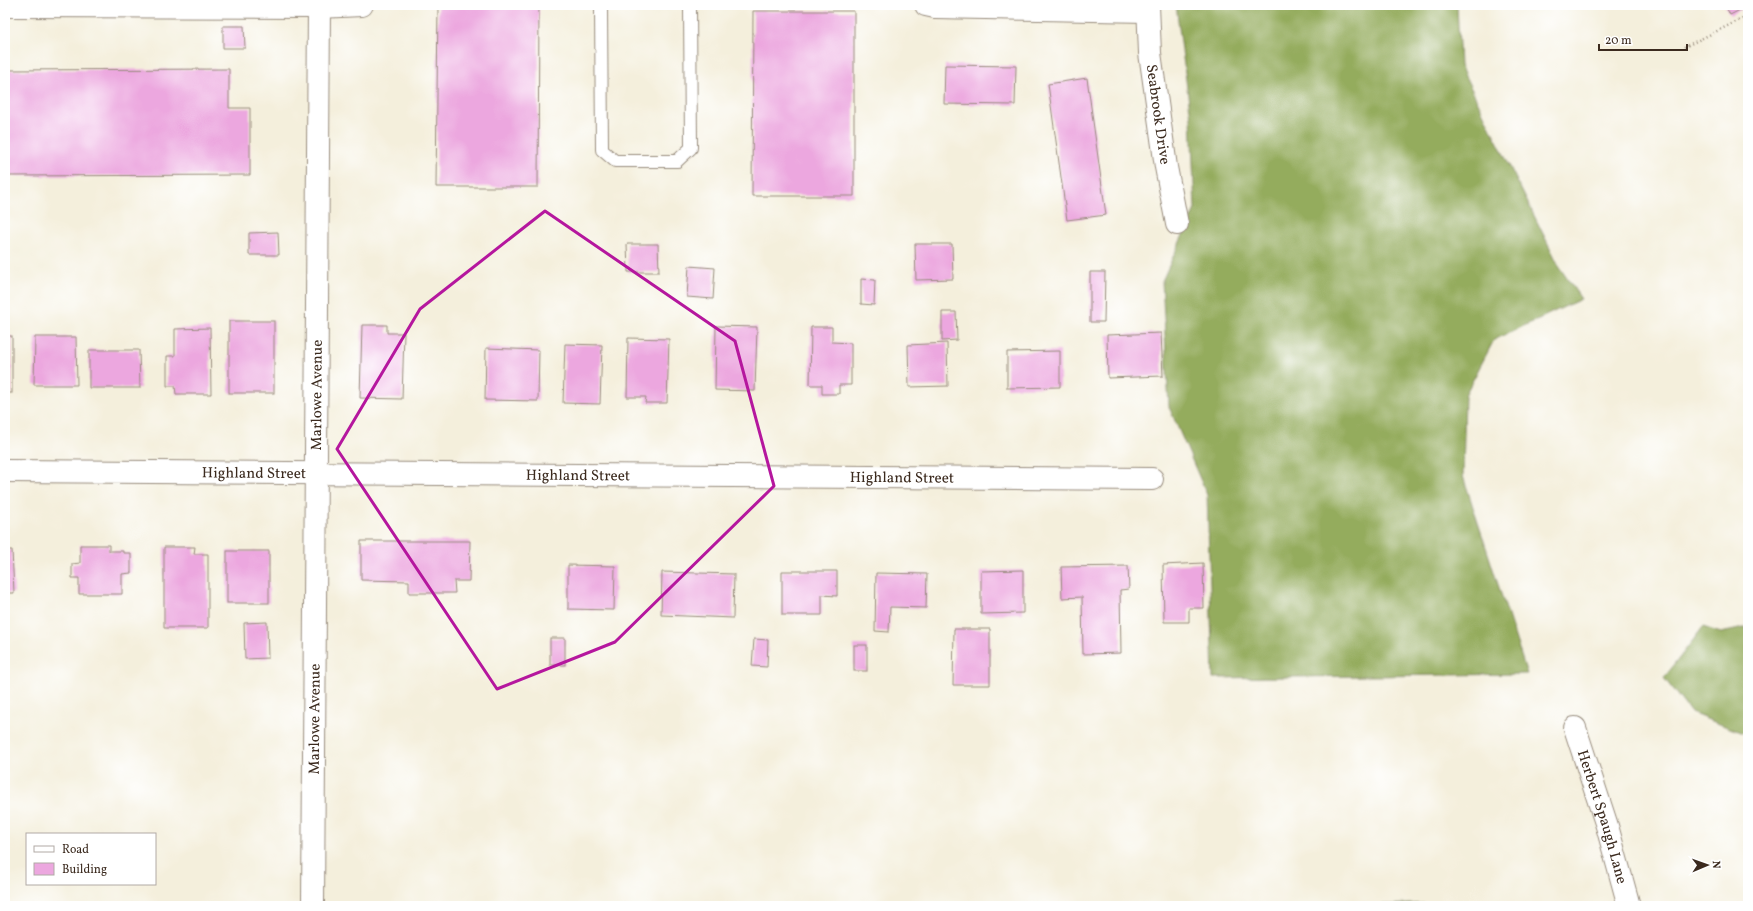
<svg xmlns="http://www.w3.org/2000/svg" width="1753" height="911" viewBox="0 0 1753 911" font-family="Vollkorn,serif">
  <rect width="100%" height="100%" fill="#fff"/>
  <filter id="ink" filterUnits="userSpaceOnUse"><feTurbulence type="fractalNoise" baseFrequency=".025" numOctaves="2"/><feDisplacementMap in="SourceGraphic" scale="8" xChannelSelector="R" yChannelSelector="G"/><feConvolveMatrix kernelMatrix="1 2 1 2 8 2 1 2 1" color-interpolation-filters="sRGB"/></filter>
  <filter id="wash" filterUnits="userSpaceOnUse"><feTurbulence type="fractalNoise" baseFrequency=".012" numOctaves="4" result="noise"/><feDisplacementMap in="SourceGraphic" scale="16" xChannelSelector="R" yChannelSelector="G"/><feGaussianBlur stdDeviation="0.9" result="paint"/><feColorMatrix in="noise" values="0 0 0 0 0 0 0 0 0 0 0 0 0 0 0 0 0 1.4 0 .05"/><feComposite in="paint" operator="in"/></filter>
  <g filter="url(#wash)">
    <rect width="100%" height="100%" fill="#f4efdc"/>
    <!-- forest -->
    <g fill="#94ac5d" stroke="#686b3e">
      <path d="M1176,5H1457L1460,66L1560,268L1581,299L1494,340L1465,395L1463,476L1527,674L1213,678L1207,495L1169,407L1162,281L1195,209L1191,118Z"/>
      <path d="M1703,627L1721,633L1748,627V735L1691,713L1664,678Z"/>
      <path d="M1470,903L1503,906H1312Z"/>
    </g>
    <g id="blocks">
      <!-- building -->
      <g fill="#eca7df">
        <path d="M438,5H539L538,187H436Z"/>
        <path d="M1725,5H1748V6L1730,15Z"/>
        <path d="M753,11H854V196H752Z"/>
        <path d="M223,26H244L245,48H223Z"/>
        <path d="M945,65L1016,66L1015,105L944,104Z"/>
        <path d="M229,69V108H250V175L5,176V70Z"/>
        <path d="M1087,78L1106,215L1067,220L1048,84Z"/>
        <path d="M278,232L279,255H249V233Z"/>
        <path d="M627,244H658L659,272H628Z"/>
        <path d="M915,244H952L953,279L916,280Z"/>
        <path d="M689,266L715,268L713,299L687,297Z"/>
        <path d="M1090,272H1105L1104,322H1090Z"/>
        <path d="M861,279L875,280L874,305L861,304Z"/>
        <path d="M942,312H956L957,340L942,341Z"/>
        <rect x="229" y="321" width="45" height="72"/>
        <path d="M362,325H387V333H404L402,399L360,398Z"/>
        <path d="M716,326L757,327L755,391L715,390Z"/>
        <path d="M811,327H832V342L851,343V385H839V394H822V385H810Z"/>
        <path d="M210,328L211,394H176L175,386H167V356H175V329Z"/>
        <path d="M1161,333L1163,376L1108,378L1107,335Z"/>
        <rect x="5" y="336" width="7" height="57"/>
        <path d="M35,337H76L77,385H34Z"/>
        <path d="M628,338L669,339L667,403H645L646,397H627Z"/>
        <path d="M947,343L948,386L909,387L908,345Z"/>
        <path d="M565,344L602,345L600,404L563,403Z"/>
        <path d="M486,348L539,350L538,401L485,400Z"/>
        <path d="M89,350H139L140,388H89Z"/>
        <path d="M1060,351V387L1007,388V352Z"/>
        <path d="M361,541H470L469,581H454L455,593H409V581L361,580Z"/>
        <path d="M80,545H109V551H123V553H131V573L122,574V594H79V578H72V564L80,563Z"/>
        <path d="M164,547H195L194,554H208V628H164Z"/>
        <path d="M5,550H12L14,593H5Z"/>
        <rect x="227" y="551" width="42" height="52"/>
        <path d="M1203,563L1204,608H1189V622H1164L1163,565Z"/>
        <path d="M568,565L615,566L614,610L568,609Z"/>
        <path d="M1128,566L1129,589L1120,590L1121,653L1083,654L1082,597L1062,598L1061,567Z"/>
        <path d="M1023,570V613L981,614V571Z"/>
        <path d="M782,571H837V596L822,595V615H782Z"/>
        <path d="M662,572L734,574L733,618L661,615Z"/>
        <path d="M876,573L927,574L926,608L890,607L889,632L875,631Z"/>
        <path d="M267,622L268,658L245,659L244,623Z"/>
        <path d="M954,629H990V685H953Z"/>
        <rect x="550" y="638" width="15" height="27"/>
        <path d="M754,639L768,640L767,667L752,666Z"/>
        <rect x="854" y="645" width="13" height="26"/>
      </g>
    </g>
  </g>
  <g filter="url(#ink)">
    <use href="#blocks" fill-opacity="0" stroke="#988c7d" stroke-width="1"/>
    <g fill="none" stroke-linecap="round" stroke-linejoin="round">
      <defs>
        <path id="lane" d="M601,5L602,150L615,161H677L691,148L690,5"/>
        <g id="street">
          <path d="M926,5L935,7L1148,11"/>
          <path id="s1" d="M1148,5L1150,53L1166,167L1177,224"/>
          <path d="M5,6L319,7L362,5"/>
          <path id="s2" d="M5,471L1152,479"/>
          <path id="s3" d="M1575,728L1607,826L1629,906"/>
          <path id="s4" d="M313,906L319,5"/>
        </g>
      </defs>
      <!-- lane casing -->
      <use href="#lane" stroke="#988c7d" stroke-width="14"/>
      <!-- street casing -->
      <use href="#street" stroke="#988c7d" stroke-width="24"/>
      <!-- path -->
      <path stroke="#988c7d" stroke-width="2.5" stroke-dasharray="1 3" stroke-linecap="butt" d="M1684,47L1748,16"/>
      <!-- lane -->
      <use href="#lane" stroke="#fff" stroke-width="12"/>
      <!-- street -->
      <use href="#street" stroke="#fff" stroke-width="22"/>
    </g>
  </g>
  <!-- marked area -->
  <path fill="none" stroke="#b5179e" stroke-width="3" stroke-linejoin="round" d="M545,211L735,341L774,486L615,642L497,689L337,449L420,309Z"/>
  <g text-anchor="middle" stroke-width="3" stroke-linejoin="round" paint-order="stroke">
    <!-- street labels -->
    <g font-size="15" fill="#3b2a1e" stroke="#fff">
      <text dy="5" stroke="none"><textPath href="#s1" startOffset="110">Seabrook Drive</textPath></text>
      <text dy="5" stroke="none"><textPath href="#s4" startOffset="511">Marlowe Avenue</textPath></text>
      <text dy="5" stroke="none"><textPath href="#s2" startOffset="249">Highland Street</textPath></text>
      <text dy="5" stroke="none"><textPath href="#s2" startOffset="573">Highland Street</textPath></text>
      <text dy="5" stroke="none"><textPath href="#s2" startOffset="897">Highland Street</textPath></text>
      <text dy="5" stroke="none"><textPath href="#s4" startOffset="187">Marlowe Avenue</textPath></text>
      <text dy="5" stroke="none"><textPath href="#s3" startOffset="93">Herbert Spaugh Lane</textPath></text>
    </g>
  </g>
  <!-- margin -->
  <rect width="1753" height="911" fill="none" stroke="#fff" stroke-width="20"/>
  <!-- legend -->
  <rect x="26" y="833" width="130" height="52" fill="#ffffff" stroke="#b1aaa5"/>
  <rect x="34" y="846" width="20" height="6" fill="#ffffff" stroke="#b1aaa5"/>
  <text x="62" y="853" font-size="12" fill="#3b2a1e">Road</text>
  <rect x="34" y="863" width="20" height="12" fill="#eca7df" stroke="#b1aaa5"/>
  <text x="62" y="873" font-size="12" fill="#3b2a1e">Building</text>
  <!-- north arrow -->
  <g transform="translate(1707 865) rotate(88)" stroke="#ffffff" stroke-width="3" paint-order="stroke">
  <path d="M0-3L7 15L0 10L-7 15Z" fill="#3b2a1e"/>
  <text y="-6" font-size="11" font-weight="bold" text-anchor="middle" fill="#3b2a1e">N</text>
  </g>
  <!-- scale -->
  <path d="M1599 44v6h88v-6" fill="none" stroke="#3b2a1e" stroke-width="2"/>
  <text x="1605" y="44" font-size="12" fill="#3b2a1e" stroke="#ffffff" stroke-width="3" paint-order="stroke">20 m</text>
</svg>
